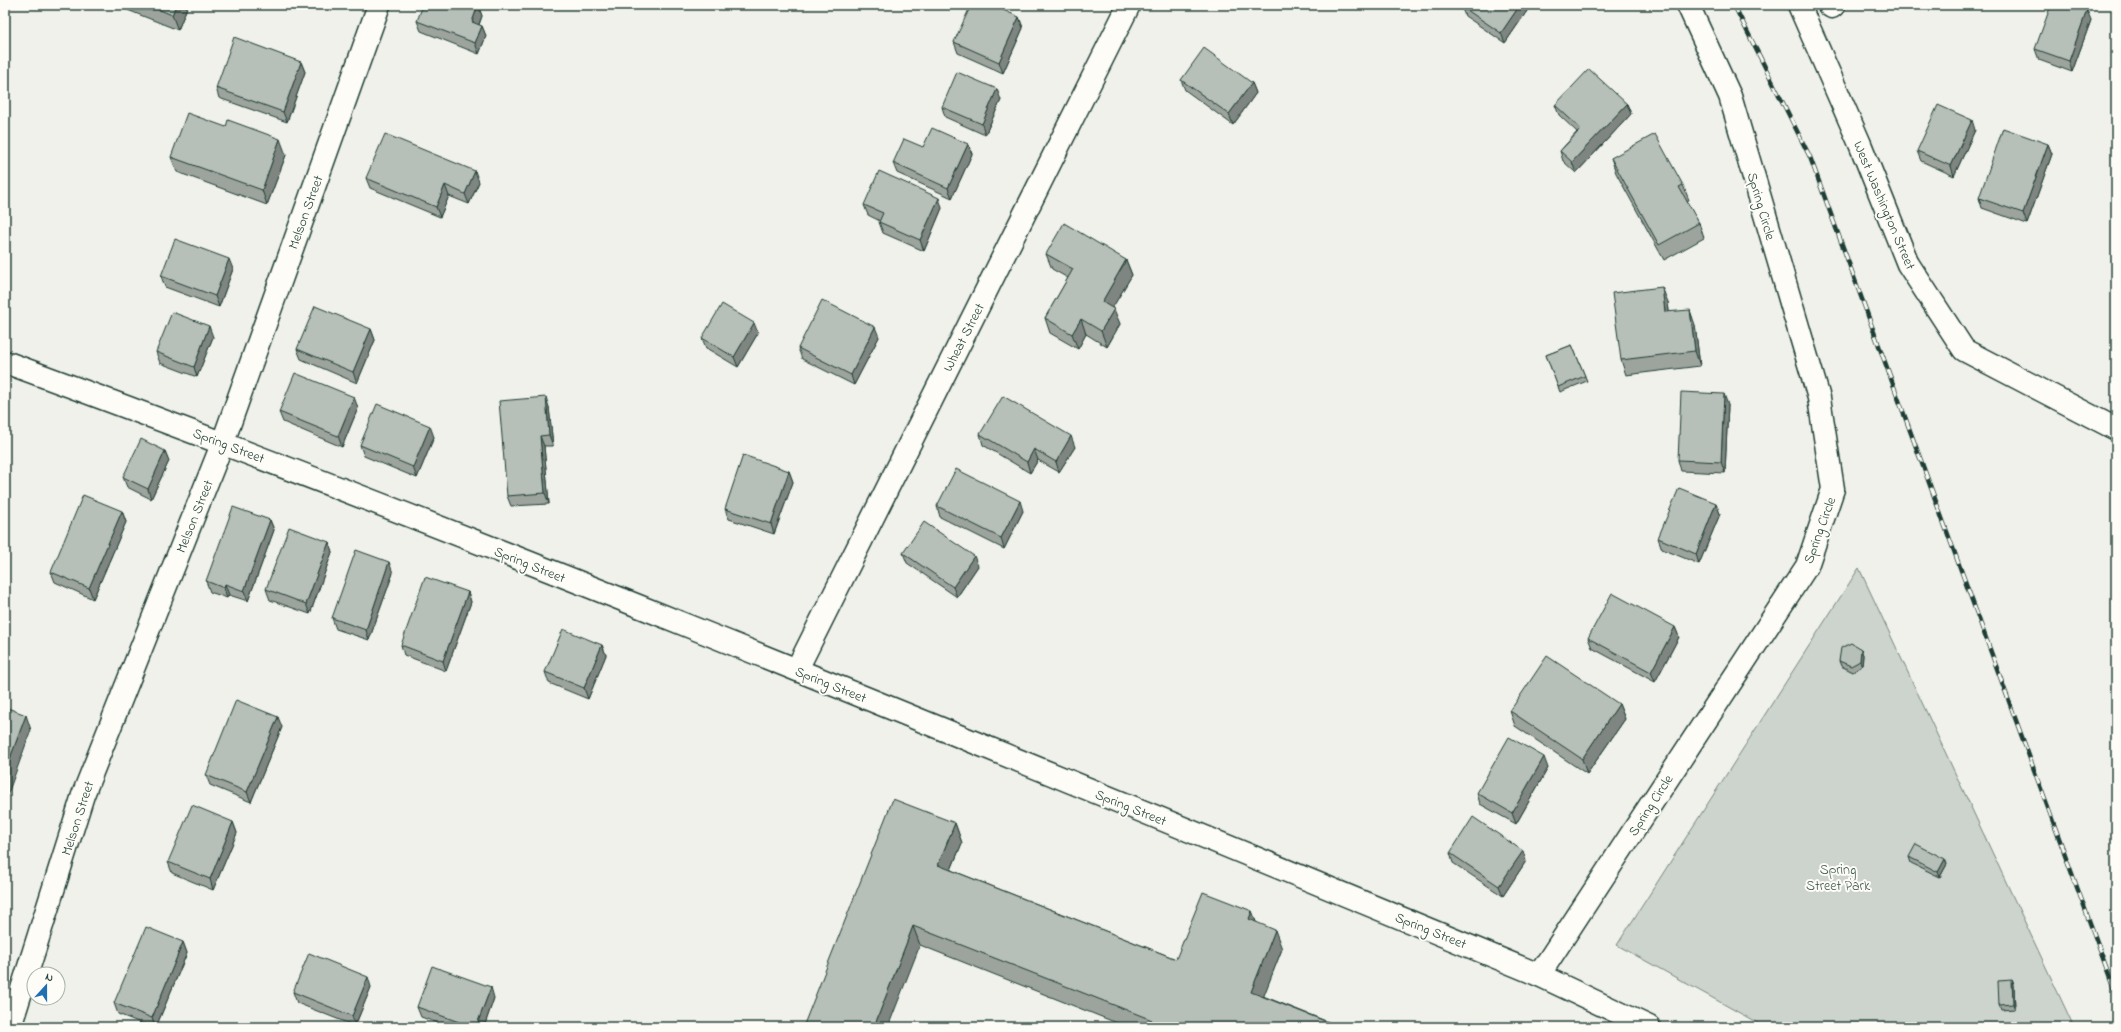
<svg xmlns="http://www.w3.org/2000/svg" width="2121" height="1032" viewBox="0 0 2121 1032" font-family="'Indie Flower',sans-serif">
  <rect width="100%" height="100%" fill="#f0f1eb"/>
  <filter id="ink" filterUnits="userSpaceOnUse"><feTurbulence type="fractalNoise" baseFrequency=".025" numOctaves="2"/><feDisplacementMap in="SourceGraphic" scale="8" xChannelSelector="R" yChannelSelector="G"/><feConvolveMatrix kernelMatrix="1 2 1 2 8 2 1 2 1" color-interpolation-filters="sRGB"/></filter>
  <g filter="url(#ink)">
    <!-- green -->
    <path fill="#cdd3cd" stroke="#768880" d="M1859,568L2074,1027H1765L1617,945Z"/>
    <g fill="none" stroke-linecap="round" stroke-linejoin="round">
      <defs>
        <g id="minor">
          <path d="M1799,5L1860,144L1908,264L1964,350L2116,429"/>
          <path d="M1829,5L1832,7L1834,5"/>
          <path d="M5,362C522,552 1030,765 1539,975L1649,1027"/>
          <path d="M797,669L1129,5"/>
          <path d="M1539,975L1807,566L1833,489L1819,398L1730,96L1688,5"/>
          <path d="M10,1027L83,795L223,442L379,5"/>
        </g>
      </defs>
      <!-- minor casing -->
      <use href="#minor" stroke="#1f3d34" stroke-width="25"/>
      <!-- minor -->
      <use href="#minor" stroke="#fdfcf7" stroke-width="22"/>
      <defs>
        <path id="rail" d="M1734,5L1810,157L2116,994"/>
      </defs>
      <!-- rail casing -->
      <use href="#rail" stroke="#1f3d34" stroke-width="4.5"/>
      <!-- rail -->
      <use href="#rail" stroke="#fdfcf7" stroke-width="3" stroke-dasharray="9" stroke-linecap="butt"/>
    </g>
    <!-- wall -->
    <g fill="#9da49e" stroke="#1f3d34">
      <path d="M115,5H188L178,30Z"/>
      <path d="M478,5L482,16L479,25L482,26L486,36L479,54L421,31L417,21Z"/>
      <path d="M1531,5L1505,43L1465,16L1461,6Z"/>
      <path d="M1019,17L1023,28L1003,73L958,53L954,42Z"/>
      <path d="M2091,20L2072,72L2039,60L2035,49Z"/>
      <path d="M301,62L305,72L287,122L219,98L216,88Z"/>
      <path d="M1181,80L1252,83L1256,93L1233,125L1185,90Z"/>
      <path d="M1001,100L985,135L945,117L942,107Z"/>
      <path d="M1627,104L1631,114L1576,173L1563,161L1560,151L1577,132L1559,115L1555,105Z"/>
      <path d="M1975,130L1954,176L1921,161L1917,151Z"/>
      <path d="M968,144L972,154L952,198L897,173L893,163Z"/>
      <path d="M2048,144L2052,154L2027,224L1982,208L1979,198Z"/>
      <path d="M286,155L267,205L177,172L171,157Z"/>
      <path d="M1611,158L1683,185L1689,200L1686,201L1699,223L1704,238L1664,260L1616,173Z"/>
      <path d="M366,178L479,182L469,204L449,196L440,217L370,188Z"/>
      <path d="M864,205L942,208L924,251L883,233L879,222L880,221L868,215Z"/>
      <path d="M1046,254L1126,260L1132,275L1112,308L1120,324L1107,347L1086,334L1078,349L1050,333L1045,318L1068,278L1052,269Z"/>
      <path d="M233,269L219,307L165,287L161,276Z"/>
      <path d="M1668,302L1669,312L1695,325L1700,366L1626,375L1621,360Z"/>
      <path d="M371,329L375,340L357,383L301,359L297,349Z"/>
      <path d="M758,333L738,367L706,348L702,338Z"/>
      <path d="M213,337L197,377L160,363L156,352Z"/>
      <path d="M879,337L854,385L802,359L798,348Z"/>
      <path d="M1572,345L1587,381L1560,392L1546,355Z"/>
      <path d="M1728,405L1725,473L1681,471L1678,460Z"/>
      <path d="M549,407L553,446H544L549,504L511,506L507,496Z"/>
      <path d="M358,408L342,447L283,422L279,412Z"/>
      <path d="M980,434L1075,447L1059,472L1038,460L1030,473L983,445Z"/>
      <path d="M434,437L417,478L364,456L360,445Z"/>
      <path d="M165,451L169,461L151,499L127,487L123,477Z"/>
      <path d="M789,471L793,482L774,534L729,519L725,509Z"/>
      <path d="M1716,503L1720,514L1699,564L1662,549L1658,538Z"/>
      <path d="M937,506L1023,511L1004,549L940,517Z"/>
      <path d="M122,511L126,522L93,599L55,582L51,572Z"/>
      <path d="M270,520L274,530L248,601L229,595L227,598L210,592L206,581Z"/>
      <path d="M329,542L332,552L310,614L270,600L266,589Z"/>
      <path d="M903,553L978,566L957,597L907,563Z"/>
      <path d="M393,573L369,640L336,629L332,618Z"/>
      <path d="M468,592L471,602L446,671L404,655L401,645Z"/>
      <path d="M1675,627L1679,637L1655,682L1592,648L1588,638Z"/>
      <path d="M602,645L606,655L588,699L549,683L545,672Z"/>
      <path d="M1861,649L1863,655L1862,666L1853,672L1841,666L1839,661Z"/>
      <path d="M1619,704L1625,719L1587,774L1515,726L1510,711Z"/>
      <path d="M282,727L251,802L210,785L206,775Z"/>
      <path d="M1548,768L1516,824L1480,804L1477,793Z"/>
      <path d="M233,822L237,833L213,890L172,873L168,862Z"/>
      <path d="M955,823L962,843L951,870L1176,959L1252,911L1256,922L1282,949L1263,996L1341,1027H1127L920,945L803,1027Z"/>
      <path d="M1450,853L1526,861L1503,896L1453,863Z"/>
      <path d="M1909,857L1947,864L1940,877L1911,863Z"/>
      <path d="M183,942L187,953L156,1027H151L118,1014L114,1003Z"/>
      <path d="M2012,980L2014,985L2015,1009L2001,1010L1999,1005Z"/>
      <path d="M371,987L355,1026L297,1003L293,992Z"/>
      <path d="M494,998L484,1027H449L421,1017L417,1007Z"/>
    </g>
    <!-- shaded-wall -->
    <g fill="#7f8681" stroke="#1f3d34">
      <path d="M176,5H188L178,30L172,15Z"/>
      <path d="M478,5L482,16L476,32L472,22Z"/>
      <path d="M1520,5H1531L1505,43L1501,33Z"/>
      <path d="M2087,10L2091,20L2072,72L2069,61Z"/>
      <path d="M1019,17L1023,28L1003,73L999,62Z"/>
      <path d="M482,26L486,36L479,54L475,43Z"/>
      <path d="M301,62L305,72L287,122L283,112Z"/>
      <path d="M1252,83L1256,93L1233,125L1229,114Z"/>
      <path d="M997,89L1001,100L985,135L982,124Z"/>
      <path d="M1627,104L1631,114L1576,173L1572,162Z"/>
      <path d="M1972,120L1975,130L1954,176L1951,166Z"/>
      <path d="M280,139L286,155L267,205L262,190Z"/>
      <path d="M968,144L972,154L952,198L948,188Z"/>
      <path d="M2048,144L2052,154L2027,224L2023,213Z"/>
      <path d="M475,171L479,182L469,204L465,194Z"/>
      <path d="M445,185L449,196L440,217L436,207Z"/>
      <path d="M939,198L942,208L924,251L920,240Z"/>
      <path d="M229,259L233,269L219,307L215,296Z"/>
      <path d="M1126,260L1132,275L1107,317L1102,302Z"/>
      <path d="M1662,287L1668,302L1671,328L1665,312Z"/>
      <path d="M1114,309L1120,324L1107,347L1101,331Z"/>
      <path d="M1690,310L1695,325L1700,366L1695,351Z"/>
      <path d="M1081,319L1086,334L1078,349L1072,334Z"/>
      <path d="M754,323L758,333L738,367L734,357Z"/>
      <path d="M209,326L213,337L197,377L194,367Z"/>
      <path d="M875,327L879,337L854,385L851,375Z"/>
      <path d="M371,329L375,340L357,383L353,372Z"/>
      <path d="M1724,394L1728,405L1725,473L1721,462Z"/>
      <path d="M354,397L358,408L342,447L338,436Z"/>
      <path d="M546,397L549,407L553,446L549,435Z"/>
      <path d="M430,426L434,437L417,478L413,467Z"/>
      <path d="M540,436L544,446L549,504L545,493Z"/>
      <path d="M1071,436L1075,447L1059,472L1056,462Z"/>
      <path d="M1034,449L1038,460L1030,473L1027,462Z"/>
      <path d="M165,451L169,461L151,499L148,489Z"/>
      <path d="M789,471L793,482L774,534L771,524Z"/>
      <path d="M1020,501L1023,511L1004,549L1001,538Z"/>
      <path d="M1716,503L1720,514L1699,564L1696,554Z"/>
      <path d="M122,511L126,522L93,599L89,588Z"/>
      <path d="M270,520L274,530L248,601L244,591Z"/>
      <path d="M329,542L332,552L310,614L306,604Z"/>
      <path d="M974,556L978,566L957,597L953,587Z"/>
      <path d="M389,562L393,573L369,640L366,630Z"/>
      <path d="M225,584L229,595L227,598L224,588Z"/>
      <path d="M468,592L471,602L446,671L443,661Z"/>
      <path d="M1675,627L1679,637L1655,682L1651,672Z"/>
      <path d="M602,645L606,655L588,699L584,688Z"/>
      <path d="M1861,649L1863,655L1862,666L1860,661Z"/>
      <path d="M1619,704L1625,719L1587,774L1582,759Z"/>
      <path d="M26,715L31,730L5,802V772Z"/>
      <path d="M278,717L282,727L251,802L247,792Z"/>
      <path d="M1544,757L1548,768L1516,824L1512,813Z"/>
      <path d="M233,822L237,833L213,890L210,879Z"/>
      <path d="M955,823L962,843L945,884L938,865Z"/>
      <path d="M1523,851L1526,861L1503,896L1499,886Z"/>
      <path d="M1945,859L1947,864L1940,877L1938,872Z"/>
      <path d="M1252,911L1259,930L1249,919Z"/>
      <path d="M913,926L920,945L888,1027H874Z"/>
      <path d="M1275,930L1282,949L1258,1011L1251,992Z"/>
      <path d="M183,942L187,953L156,1027H155L152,1018Z"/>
      <path d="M368,977L371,987L355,1026L352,1016Z"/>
      <path d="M2012,980L2014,985L2015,1009L2013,1004Z"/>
      <path d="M491,987L494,998L484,1027H476Z"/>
    </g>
    <!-- building -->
    <g fill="#b6bfb8" stroke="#1f3d34">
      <path d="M148,5H176L172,15Z"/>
      <path d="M423,5H478L472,22L482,26L475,43L417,21Z"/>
      <path d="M971,5H992L1019,17L999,62L954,42Z"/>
      <path d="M1461,5H1520L1501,33L1461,6Z"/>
      <path d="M2051,5H2073L2087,10L2069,61L2035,49Z"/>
      <path d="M234,37L301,62L283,112L216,88Z"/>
      <path d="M1204,48L1252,83L1229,114L1181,80Z"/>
      <path d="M1589,69L1627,104L1572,162L1560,151L1581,129L1555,105Z"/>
      <path d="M957,72L997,89L982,124L942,107Z"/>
      <path d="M1938,105L1972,120L1951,166L1917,151Z"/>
      <path d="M187,113L226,127L228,120L280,139L262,190L171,157Z"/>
      <path d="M932,128L968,144L948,188L893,163L904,139L923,147Z"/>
      <path d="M2003,128L2048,144L2023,213L1979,198Z"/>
      <path d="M385,134L475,171L465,194L445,185L436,207L366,178Z"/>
      <path d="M1655,134L1683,185L1679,187L1699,223L1659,245L1611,158Z"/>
      <path d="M879,171L939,198L920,240L879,222L883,213L864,205Z"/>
      <path d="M1064,223L1126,260L1102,302L1114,309L1101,331L1081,319L1072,334L1045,318L1073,269L1046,254Z"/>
      <path d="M175,239L229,259L215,296L161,276Z"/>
      <path d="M1662,287L1665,312L1690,310L1695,351L1621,360L1612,293Z"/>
      <path d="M822,300L875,327L851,375L798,348Z"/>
      <path d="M722,304L754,323L734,357L702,338Z"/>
      <path d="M315,306L371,329L353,372L297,349Z"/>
      <path d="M172,312L209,326L194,367L156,352Z"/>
      <path d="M1572,345L1585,376L1558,387L1546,355Z"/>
      <path d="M295,373L354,397L338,436L279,412Z"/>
      <path d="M1681,392L1724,394L1721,462L1678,460Z"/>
      <path d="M1003,396L1071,436L1056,462L1034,449L1027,462L980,434Z"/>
      <path d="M546,397L549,435L540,436L545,493L507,496L499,401Z"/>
      <path d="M377,404L430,426L413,467L360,445Z"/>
      <path d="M141,439L165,451L148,489L123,477Z"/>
      <path d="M743,455L789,471L771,524L725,509Z"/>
      <path d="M956,469L1020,501L1001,538L937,506Z"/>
      <path d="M1679,488L1716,503L1696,554L1658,538Z"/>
      <path d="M83,495L122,511L89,588L51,572Z"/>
      <path d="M233,507L270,520L244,591L225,584L224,588L206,581Z"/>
      <path d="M924,522L974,556L953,587L903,553Z"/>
      <path d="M289,527L329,542L306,604L266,589Z"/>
      <path d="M356,550L389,562L366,630L332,618Z"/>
      <path d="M425,577L468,592L443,661L401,645Z"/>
      <path d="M1612,593L1675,627L1651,672L1588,638Z"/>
      <path d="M563,629L602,645L584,688L545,672Z"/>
      <path d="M1851,643L1861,649L1860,661L1851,666L1839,661L1841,648Z"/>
      <path d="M1547,656L1619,704L1582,759L1510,711Z"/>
      <path d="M236,700L278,717L247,792L206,775Z"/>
      <path d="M5,707L26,715L5,772Z"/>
      <path d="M1509,737L1544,757L1512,813L1477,793Z"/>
      <path d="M893,799L955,823L938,865L1176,959L1203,892L1252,911L1249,919L1275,930L1251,992L1340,1027H1149L1152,1020L913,926L874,1027H803Z"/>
      <path d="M192,805L233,822L210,879L168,862Z"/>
      <path d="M1473,817L1523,851L1499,886L1450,853Z"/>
      <path d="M1916,844L1945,859L1938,872L1909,857Z"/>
      <path d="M146,927L183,942L152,1018L114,1003Z"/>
      <path d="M309,953L368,977L352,1016L293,992Z"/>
      <path d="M432,966L491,987L476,1027H473L417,1007Z"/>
      <path d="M2012,980L2013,1004L1999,1005L1998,981Z"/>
    </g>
  </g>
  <g text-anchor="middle" stroke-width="4" stroke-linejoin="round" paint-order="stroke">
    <!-- street labels -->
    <g font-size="14" fill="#1f3d34" stroke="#fdfcf7">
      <text transform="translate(1885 205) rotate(67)" y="5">West Washington Street</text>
      <text transform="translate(1762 206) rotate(74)" y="5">Spring Circle</text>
      <text transform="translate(305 212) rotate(-70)" y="5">Melson Street</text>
      <text transform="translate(963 337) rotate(-63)" y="5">Wheat Street</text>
      <text transform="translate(229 445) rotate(21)" y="5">Spring Street</text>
      <text transform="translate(194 516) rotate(-68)" y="5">Melson Street</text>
      <text transform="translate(1819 530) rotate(-70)" y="5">Spring Circle</text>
      <text transform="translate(530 564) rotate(22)" y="5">Spring Street</text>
      <text transform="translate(831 684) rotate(22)" y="5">Spring Street</text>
      <text transform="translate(1650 805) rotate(-57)" y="5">Spring Circle</text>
      <text transform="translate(1131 807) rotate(22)" y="5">Spring Street</text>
      <text transform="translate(77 818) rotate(-72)" y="5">Melson Street</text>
      <text transform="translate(1431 930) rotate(22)" y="5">Spring Street</text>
    </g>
    <!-- park labels -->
    <g font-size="14" fill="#425b53" stroke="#fdfcf7">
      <text x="1838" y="874">Spring<tspan x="1838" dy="16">Street Park</tspan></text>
    </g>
  </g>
  <!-- margin -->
  <rect width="2121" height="1032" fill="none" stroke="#fdfcf7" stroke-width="20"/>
  <rect x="10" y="10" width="2101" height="1012" fill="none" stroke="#1f3d34" stroke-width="1.5" filter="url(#ink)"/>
  <!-- north arrow -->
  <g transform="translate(46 986) rotate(21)"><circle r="19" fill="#fdfcf7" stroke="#a4b0a9"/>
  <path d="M0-3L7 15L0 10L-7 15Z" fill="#1f6fb2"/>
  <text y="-6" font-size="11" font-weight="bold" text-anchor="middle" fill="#1f3d34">N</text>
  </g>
</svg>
